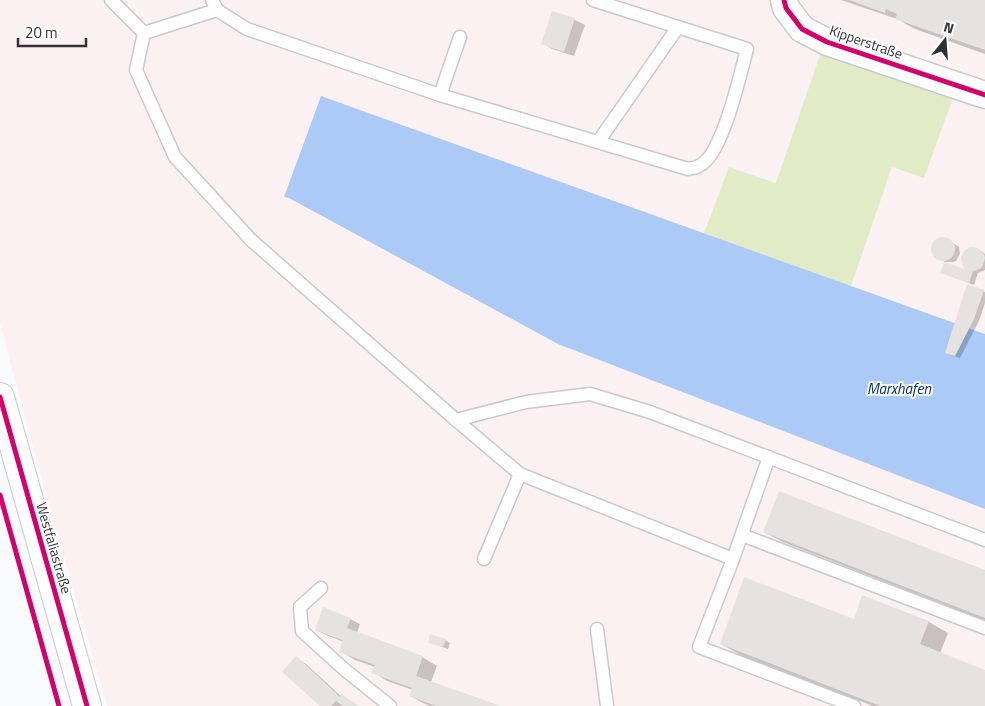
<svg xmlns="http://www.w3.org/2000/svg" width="985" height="706" viewBox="0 0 985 706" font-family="'Titillium Web',sans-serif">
  <rect width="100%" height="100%" fill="#f8fafc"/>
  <!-- industrial -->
  <path fill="#fcf1f2" d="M0,0H985V706H107L36,458L0,323Z"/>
  <!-- green -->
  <path fill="#e1ecc7" d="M821,52L953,98L924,178L892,167L851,286L704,233L729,167L776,183Z"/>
  <!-- water -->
  <path fill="#abcaf6" d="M321,96L985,334V509L558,344L289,198L284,197Z"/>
  <!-- shadow -->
  <g fill="#0003">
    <path d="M841,0H985V54L915,29L897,19Z"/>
    <path d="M553,12L575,20L585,25L574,56L552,49L542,43Z"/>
    <path d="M941,238L948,239L959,247L960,254L956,261L953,262H945L934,255L932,248L935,241Z"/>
    <path d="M978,249L985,254V270L978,273L974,285L942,273L970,272Z"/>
    <path d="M968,286L985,292V303L979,321L960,358L951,355Z"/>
    <path d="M764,532L985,572V621L783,542Z"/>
    <path d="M863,597L929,622L948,633L940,653L985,671V706H873L740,655L721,644L855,620Z"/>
    <path d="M350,619L360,624L357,633L422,657L437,666L431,682L498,706H430L425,704L410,696L413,690L387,681L373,672L375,667L355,660L340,651L344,642L326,635L316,630Z"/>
    <path d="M445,640L450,643L448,649L429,642Z"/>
    <path d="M296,658L306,664L342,697L358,706H322Z"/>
  </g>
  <!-- building -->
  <g fill="#e7e2e2">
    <path d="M849,0H985V50L895,19L897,14L886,9L885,13Z"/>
    <path d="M552,11L575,18L564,52L541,44Z"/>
    <circle cx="943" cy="249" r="12"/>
    <path d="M970,247L978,248L984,254L985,258L983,265L980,269L973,271L969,283L940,273L944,262L965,269L963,266L961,258L964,251Z"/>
    <path d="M967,284L984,290L974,319L955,356L945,353Z"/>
    <path d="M779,491L985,570V618L763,532Z"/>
    <path d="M744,577L854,619L862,595L929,621L920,644L985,670V706H880L720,644Z"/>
    <path d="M323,607L351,618L347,628L423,656L416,676L501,706H436L409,696L412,688L371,673L375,665L339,652L342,640L315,630Z"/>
    <path d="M430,634L446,639L443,647L428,643Z"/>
    <path d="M296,656L340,697L341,694L359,706H343L336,701L331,706H320L282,672Z"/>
  </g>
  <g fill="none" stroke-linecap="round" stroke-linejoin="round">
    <defs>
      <g id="lane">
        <path d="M111,0L144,33L136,70L175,157L251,240L456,420L526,402L590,394L650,412L985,540"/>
        <path d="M212,0L217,10L247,29L440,95L688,169C691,168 696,168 699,166C723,155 740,74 747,49L593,0"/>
        <path d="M144,33L217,10"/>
        <path d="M440,95L460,37"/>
        <path d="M598,142L678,27"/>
        <path d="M456,420L520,474L733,559L699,647L854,706"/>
        <path d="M742,535L985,628"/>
        <path d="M484,559L520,474"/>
        <path d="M733,559L769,457"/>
        <path d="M321,588L300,607L302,631L345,670L390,706"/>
        <path d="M597,629L607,706"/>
      </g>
      <path id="street" d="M784,0L786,8L802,29L827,42L985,95"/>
      <path id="secondary" d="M0,397L87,706"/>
    </defs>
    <!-- lane casing -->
    <use href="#lane" stroke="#c9cacd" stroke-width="15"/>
    <!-- street casing -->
    <use href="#street" stroke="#c9cacd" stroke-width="29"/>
    <!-- secondary casing -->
    <use href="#secondary" stroke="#c9cacd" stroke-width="30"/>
    <!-- lane -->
    <use href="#lane" stroke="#fefeff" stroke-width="12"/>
    <!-- street -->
    <use href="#street" stroke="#fefeff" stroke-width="26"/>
    <!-- secondary -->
    <use href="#secondary" stroke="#fefeff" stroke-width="28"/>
    <defs>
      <g id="cycleway">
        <path d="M784,0L786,8L802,29L827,42L985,95"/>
        <path d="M0,397L87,706"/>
        <path d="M0,495L59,706"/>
      </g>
    </defs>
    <!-- cycleway casing -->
    <use href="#cycleway" stroke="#fff" stroke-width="8"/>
    <!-- cycleway -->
    <use href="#cycleway" stroke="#d6006c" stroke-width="5"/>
  </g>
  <g text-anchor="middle" stroke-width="4" stroke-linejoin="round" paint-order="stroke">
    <!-- street labels -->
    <g font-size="14" fill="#2f3134" stroke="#fff">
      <text transform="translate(866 42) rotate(19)" y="5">Kipperstraße</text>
      <text transform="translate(54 548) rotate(74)" y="5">Westfaliastraße</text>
    </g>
    <!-- water labels -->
    <g font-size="15" font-style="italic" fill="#022d63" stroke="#fff">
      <text x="899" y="394">Marxhafen</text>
    </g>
  </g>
  <!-- north arrow -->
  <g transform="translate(945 40) rotate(17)" stroke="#ffffff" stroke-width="4" paint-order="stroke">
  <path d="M0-4L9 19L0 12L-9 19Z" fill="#2f3134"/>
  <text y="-8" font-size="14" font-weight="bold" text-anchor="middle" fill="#2f3134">N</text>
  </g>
  <!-- scale -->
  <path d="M18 38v8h68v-8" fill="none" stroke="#2f3134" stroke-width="2.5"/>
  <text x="25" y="38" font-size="15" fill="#2f3134" stroke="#ffffff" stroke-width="4" paint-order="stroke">20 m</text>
</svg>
